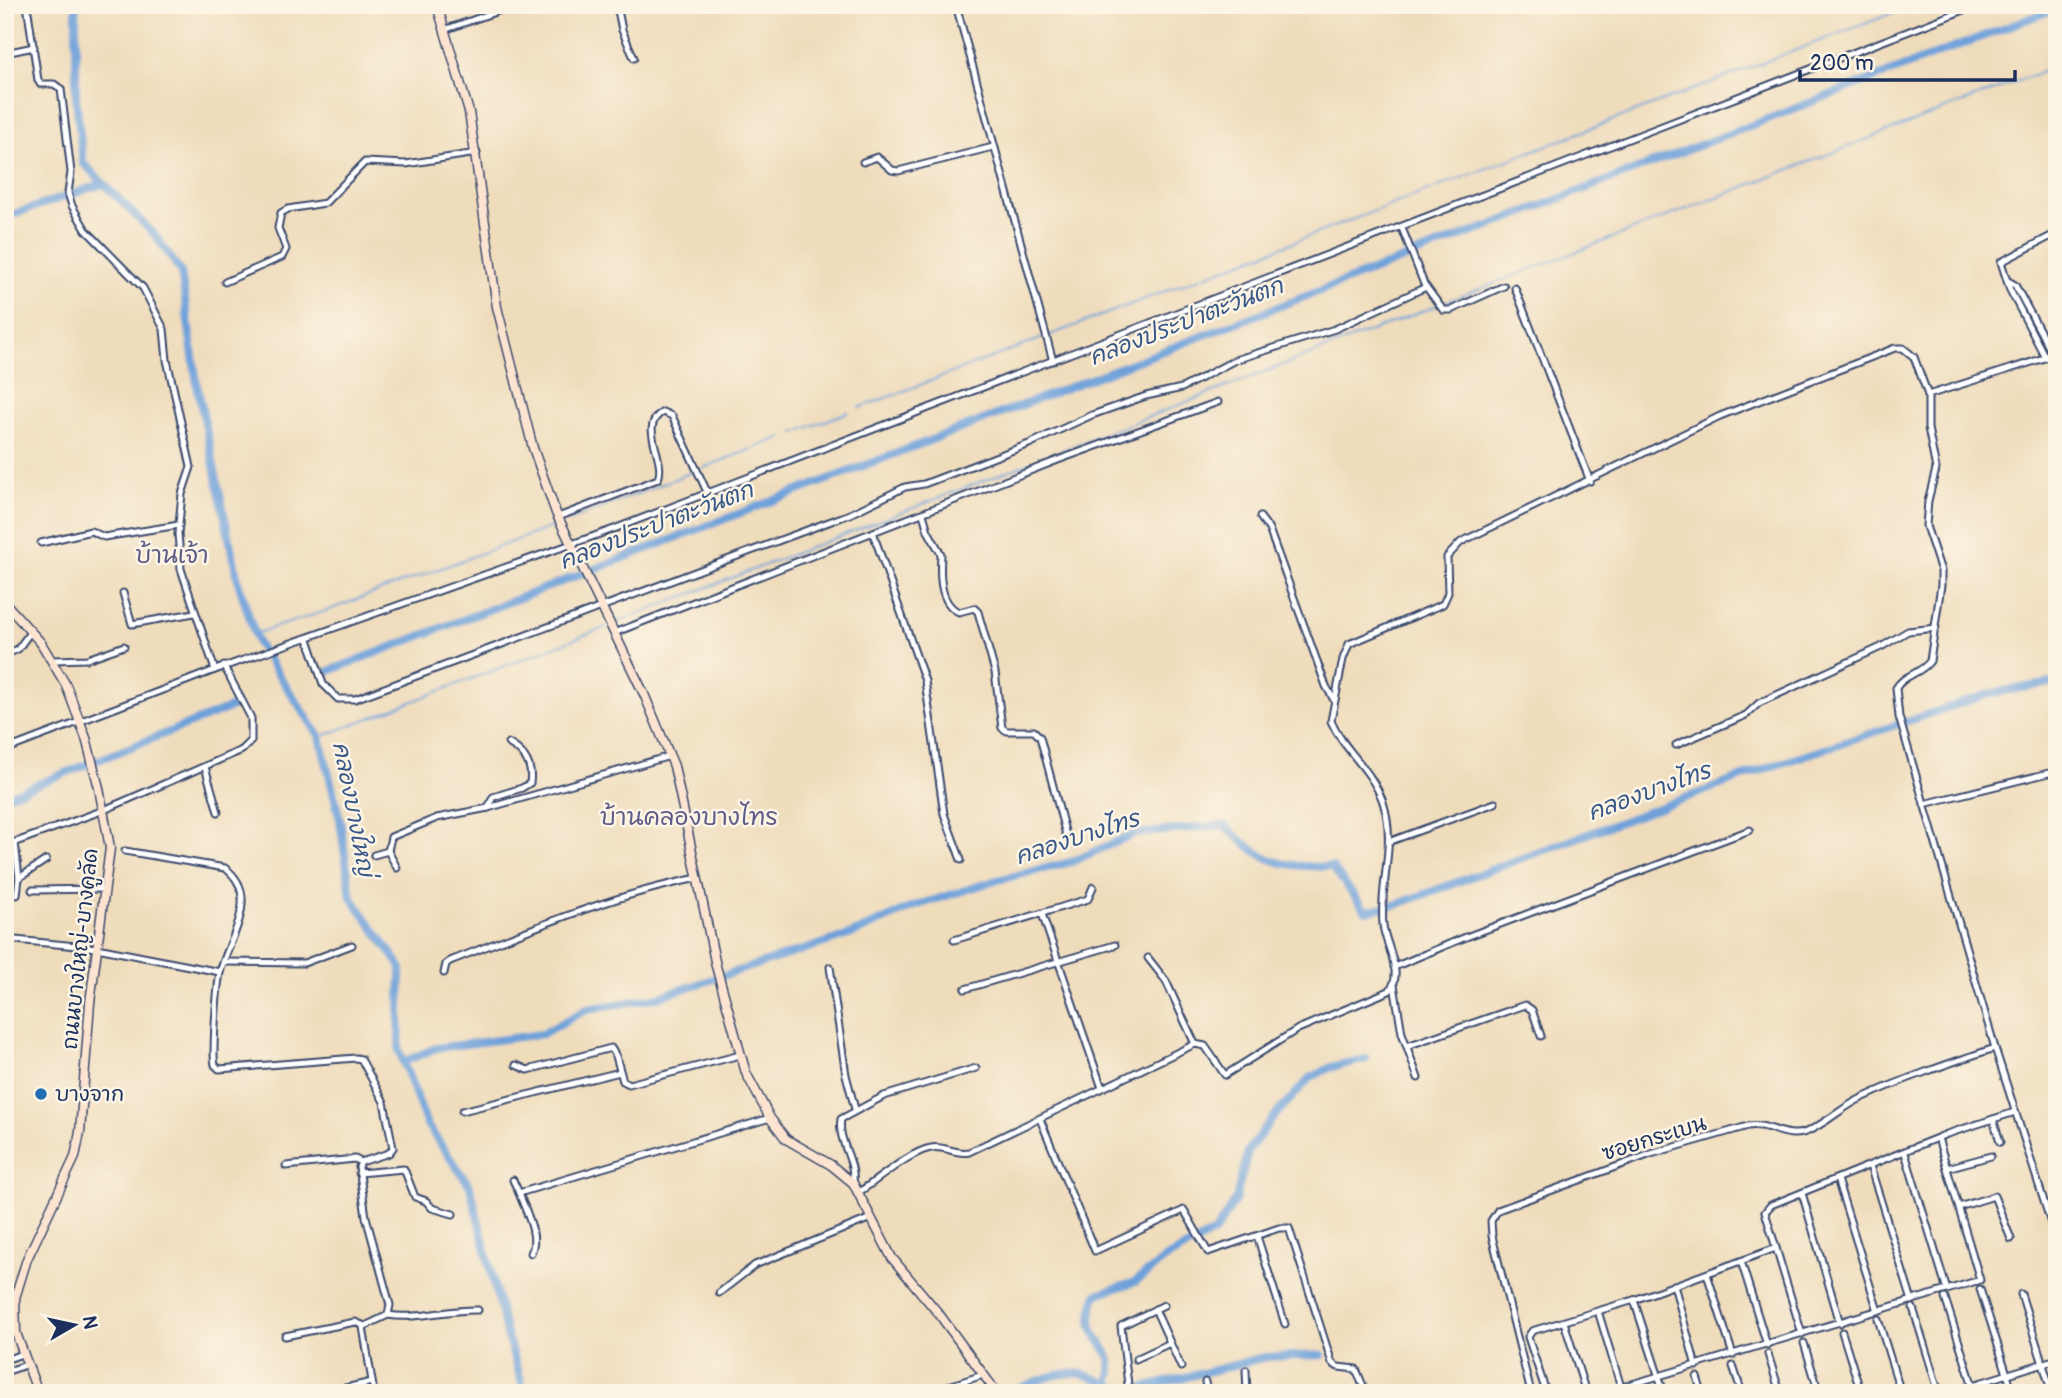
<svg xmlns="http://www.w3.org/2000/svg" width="2062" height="1398" viewBox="0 0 2062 1398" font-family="Pangolin,'Playpen Sans Thai',sans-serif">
  <rect width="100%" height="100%" fill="#fcf5e5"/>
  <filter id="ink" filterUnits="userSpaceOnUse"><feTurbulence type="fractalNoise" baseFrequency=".0143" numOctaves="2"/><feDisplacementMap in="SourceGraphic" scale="14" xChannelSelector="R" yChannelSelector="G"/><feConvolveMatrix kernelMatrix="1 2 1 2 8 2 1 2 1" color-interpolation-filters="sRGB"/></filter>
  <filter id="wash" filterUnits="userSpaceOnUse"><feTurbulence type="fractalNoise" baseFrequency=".00686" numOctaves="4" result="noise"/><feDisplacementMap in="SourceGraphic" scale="28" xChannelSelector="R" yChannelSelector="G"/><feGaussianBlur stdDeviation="1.57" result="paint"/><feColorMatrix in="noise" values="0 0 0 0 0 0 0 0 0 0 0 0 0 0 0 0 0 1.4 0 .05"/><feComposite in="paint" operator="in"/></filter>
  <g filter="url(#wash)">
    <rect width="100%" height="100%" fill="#efdcbb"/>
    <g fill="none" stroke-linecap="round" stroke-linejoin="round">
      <!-- stream -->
      <g stroke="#6ea1da" stroke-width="2">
        <path d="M1048,336L1914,5"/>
        <path d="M859,408L1043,338"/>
        <path d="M794,433L848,412"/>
        <path d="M703,468L783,437"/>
        <path d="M566,522L692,472"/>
        <path d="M615,623L2057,66"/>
        <path d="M254,634L326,611L557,525"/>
        <path d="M320,737L606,627"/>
      </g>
      <!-- canal -->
      <g stroke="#6ea1da" stroke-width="8">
        <path d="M76,5V98L83,163L154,234L181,272L197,385L239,585L258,644L320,737L340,820L351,897L401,967L399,1050L427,1125L470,1186L506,1333L525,1393"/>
        <path d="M5,217L102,184"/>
        <path d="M329,671L2057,8"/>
        <path d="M5,797L232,707"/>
        <path d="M403,1062L436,1048L542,1034L587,1009L655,998L852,934L915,906L994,881L1071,862L1134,834L1224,825C1265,863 1275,866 1332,867L1366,911L1398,904L1764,769L1992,693L2057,682"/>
        <path d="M1109,1385C1121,1335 1075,1347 1097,1294L1135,1282L1166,1258L1215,1232L1236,1199L1248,1151L1272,1119L1310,1078L1331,1067L1366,1059"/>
        <path d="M1011,1393C1031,1382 1067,1367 1089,1376C1106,1382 1117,1391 1135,1390L1266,1357L1322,1355"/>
      </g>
    </g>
  </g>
  <g filter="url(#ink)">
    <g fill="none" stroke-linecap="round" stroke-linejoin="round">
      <defs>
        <g id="street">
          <path d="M27,5L38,80L40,84H54L61,89L71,172L68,193L72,206L86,230L143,288L164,329L167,360L191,467L182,494L178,534L181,569L215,670"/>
          <path d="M617,5L622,30L634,58"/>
          <path d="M956,5L1053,361"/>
          <path d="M444,30L515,5"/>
          <path d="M5,53L34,47"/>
          <path d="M863,162L877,157L892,170L898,171L993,147"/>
          <path d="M1402,228L1424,284L1443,310H1451L1504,286"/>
          <path d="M2008,281L2015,285L2053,355"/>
          <path d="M225,282L282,257L286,249L278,228L281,213L288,209L325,203L365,162L406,164L477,153"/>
          <path d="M1515,288L1590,481"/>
          <path d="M2045,357L2010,290L2001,262L2057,233"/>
          <path d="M1928,395L2057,354"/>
          <path d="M923,514L928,531L941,554C940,571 938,603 959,612L974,608L978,612L995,672L1002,728L1007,731H1034L1040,737L1066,835"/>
          <path d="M558,517L658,479C667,459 637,425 663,412L672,416L708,494"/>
          <path d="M1260,517L1269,529L1326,686L1334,700"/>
          <path d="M873,533L925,681L944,814L961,860"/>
          <path d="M41,543L91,531L104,537L179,525"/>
          <path d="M123,593L132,624L194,613"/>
          <path d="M614,633L1058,460L1218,402"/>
          <path d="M308,639L323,684L338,699H355L850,514L905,487L924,484L1029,444L1092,415L1146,396L1182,388L1235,360L1335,329L1426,287"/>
          <path d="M5,655L18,649L31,631"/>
          <path d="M53,660L87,659L124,646"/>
          <path d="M1676,745L1746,715L1759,703L1881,647L1908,631L1936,628"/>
          <path d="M5,750L215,670L614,529L1977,5"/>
          <path d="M205,767L218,812"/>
          <path d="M1924,804L2057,771"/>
          <path d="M488,808L493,797L522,788L530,783C533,764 524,752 508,743"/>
          <path d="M1391,841L1495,803"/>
          <path d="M15,842L19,878L17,895"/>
          <path d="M5,846L104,810L242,750L251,741V718L224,666"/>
          <path d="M125,851L225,868C263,896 227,941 220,973C217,987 212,1054 215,1065L219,1069L356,1058L361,1059L384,1102L393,1148L389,1153L361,1162L359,1167L366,1217L390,1305L388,1315L363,1327L374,1393"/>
          <path d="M388,851L397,868"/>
          <path d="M374,855L388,851L391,837L437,818L488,808L670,756"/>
          <path d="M19,878L46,860"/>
          <path d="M32,890L105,889"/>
          <path d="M1042,914L1102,1088"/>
          <path d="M5,939L97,948L220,972"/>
          <path d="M954,940L1088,899L1093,887"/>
          <path d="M1148,958L1166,981L1195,1044"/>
          <path d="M225,962L304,963L352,945"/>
          <path d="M830,967L846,1075L855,1109"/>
          <path d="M1394,967L1466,937L1750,830"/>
          <path d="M444,973L446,964L450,961C531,929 612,895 698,878"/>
          <path d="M1394,985L1402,1033L1418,1078"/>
          <path d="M965,989L1115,945"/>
          <path d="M1407,1046L1525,1005L1532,1010L1541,1036"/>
          <path d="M516,1065L528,1070L611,1048L616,1056L623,1081L629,1084L740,1055"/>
          <path d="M462,1111L620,1072"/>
          <path d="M1040,1119L1095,1251L1184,1210L1208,1252L1279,1228H1289L1332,1363L1338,1367L1356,1369L1366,1393"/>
          <path d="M1993,1119L2000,1142"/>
          <path d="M1905,1153L1947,1290"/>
          <path d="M286,1166L355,1159L361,1162"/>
          <path d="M1870,1166L1912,1301"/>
          <path d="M1947,1168L1991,1156"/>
          <path d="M359,1173L404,1169L415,1197L426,1201L432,1208L453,1214"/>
          <path d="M1837,1179L1878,1311"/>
          <path d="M513,1180L519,1193L770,1118"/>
          <path d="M853,1183C856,1161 837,1141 841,1119L884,1096L976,1068"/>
          <path d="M859,1192C878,1180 909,1152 931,1148C944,1145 955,1155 969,1152L1195,1044L1205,1046L1225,1075L1298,1029L1389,991C1405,974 1385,945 1383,925C1379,882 1397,845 1383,802C1371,768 1343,750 1331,721L1343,659L1349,644L1443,604L1448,593L1447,557L1461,542L1720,416L1895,348H1903L1914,357L1928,395V428L1936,469L1928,501L1926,526L1941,571V585L1930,661C1921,674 1904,674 1896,688L1899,717L1995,1048L2057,1242"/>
          <path d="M519,1193C525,1210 540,1236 531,1253"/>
          <path d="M1802,1193L1840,1323"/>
          <path d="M1959,1207L1994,1196L2011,1239"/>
          <path d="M1257,1236L1285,1324"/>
          <path d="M1776,1248L1802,1334"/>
          <path d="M1741,1261L1767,1345"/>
          <path d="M1707,1274L1733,1355"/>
          <path d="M1674,1285L1696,1366"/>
          <path d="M1980,1289L2013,1393"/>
          <path d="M719,1293L755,1265L871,1218"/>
          <path d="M2021,1294L2052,1393"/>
          <path d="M1945,1298L1975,1393"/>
          <path d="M1634,1300L1664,1393"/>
          <path d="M1913,1308L1939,1393"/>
          <path d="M1155,1309L1181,1367"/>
          <path d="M1598,1311L1621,1387"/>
          <path d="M388,1315C417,1320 448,1309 478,1310"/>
          <path d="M1878,1319L1901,1393"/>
          <path d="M1564,1322L1586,1393"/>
          <path d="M1842,1332L1861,1393"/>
          <path d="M285,1336L355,1322L365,1326"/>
          <path d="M1804,1343L1819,1393"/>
          <path d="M1768,1354L1780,1393"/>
          <path d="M1136,1359L1170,1343"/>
          <path d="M5,1360L22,1354"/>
          <path d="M1733,1366L1742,1393"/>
          <path d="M1246,1370L1247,1393"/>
          <path d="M5,1372L26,1365"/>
          <path d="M1697,1377L1702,1393"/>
          <path d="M1205,1382L1207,1393"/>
          <path d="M1544,1386L1528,1337L1532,1331L1634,1300L1776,1248L1765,1212L1771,1205L1947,1134L2015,1112"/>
          <path d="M323,1393L372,1382"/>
          <path d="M927,1393L983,1375"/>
          <path d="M1129,1393L1121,1326L1164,1305"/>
          <path d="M1531,1393L1492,1236L1491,1221L1498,1210L1651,1154L1748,1126C1768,1122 1786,1140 1806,1132C1826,1124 1842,1107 1862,1098C1905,1078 1950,1063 1995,1048"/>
          <path d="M1602,1393L1980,1280L1938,1138"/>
          <path d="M1947,1393L2057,1359"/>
        </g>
        <g id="secondary">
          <path d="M437,5L469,112L497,307L533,448L556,513L644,694L674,766L716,966L746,1073L770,1118L786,1139L831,1165L853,1183L892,1258L939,1314L997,1393"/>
          <path d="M5,603L41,643L66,685L86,738L99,788L110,848L90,1003L80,1132L75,1157L27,1259L15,1298L16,1333L38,1393"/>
        </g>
      </defs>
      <!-- street casing -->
      <use href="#street" stroke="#3b496c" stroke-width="9"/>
      <!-- secondary casing -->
      <use href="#secondary" stroke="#3b496c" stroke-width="11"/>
      <!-- street -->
      <use href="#street" stroke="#fff" stroke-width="5"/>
      <!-- secondary -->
      <use href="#secondary" stroke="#fde4d1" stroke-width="8"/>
    </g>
  </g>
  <!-- markers -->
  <circle fill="#1f6fb2" stroke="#fcf5e5" stroke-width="2.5" cx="41" cy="1094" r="7"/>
  <g text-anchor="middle" stroke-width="5" stroke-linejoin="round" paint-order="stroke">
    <!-- street labels -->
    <g font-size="21" fill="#1b2f5e" stroke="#fcf5e5">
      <text transform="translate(80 949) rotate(-84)" y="7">ถนนบางใหญ่-บางคูลัด</text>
      <text transform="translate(1654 1138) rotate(-17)" y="7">ซอยกระเบน</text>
    </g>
    <!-- poi labels -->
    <g font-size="21" fill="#1b2f5e" stroke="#fcf5e5" text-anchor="start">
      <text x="55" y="1101">บางจาก</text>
    </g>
    <!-- water labels -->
    <g font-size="23" font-style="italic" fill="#385789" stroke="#fcf5e5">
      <text transform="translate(1186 321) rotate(-21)" y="8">คลองประปาตะวันตก</text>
      <text transform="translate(656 525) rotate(-21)" y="8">คลองประปาตะวันตก</text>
      <text transform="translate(1649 791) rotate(-20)" y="8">คลองบางไทร</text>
      <text transform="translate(354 809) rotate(79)" y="8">คลองบางใหญ่</text>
      <text transform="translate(1077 837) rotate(-18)" y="8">คลองบางไทร</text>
    </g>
    <!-- quarter labels -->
    <g font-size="24" fill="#5f5c8a" stroke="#fcf5e5">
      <text x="172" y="563">บ้านเจ้า</text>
      <text x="689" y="825">บ้านคลองบางไทร</text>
    </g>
  </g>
  <!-- margin -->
  <rect width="2062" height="1398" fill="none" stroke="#fcf5e5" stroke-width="28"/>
  <!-- north arrow -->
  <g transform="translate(74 1325) rotate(81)" stroke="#fcf5e5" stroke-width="5" paint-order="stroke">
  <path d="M0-5L12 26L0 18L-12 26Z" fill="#1b2f5e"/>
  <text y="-10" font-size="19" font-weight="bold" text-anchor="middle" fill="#1b2f5e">N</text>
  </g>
  <!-- scale -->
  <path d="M1800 70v10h215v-10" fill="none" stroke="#1b2f5e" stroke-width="3.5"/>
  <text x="1810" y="70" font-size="21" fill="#1b2f5e" stroke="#fcf5e5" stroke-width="5" paint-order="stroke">200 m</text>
</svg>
